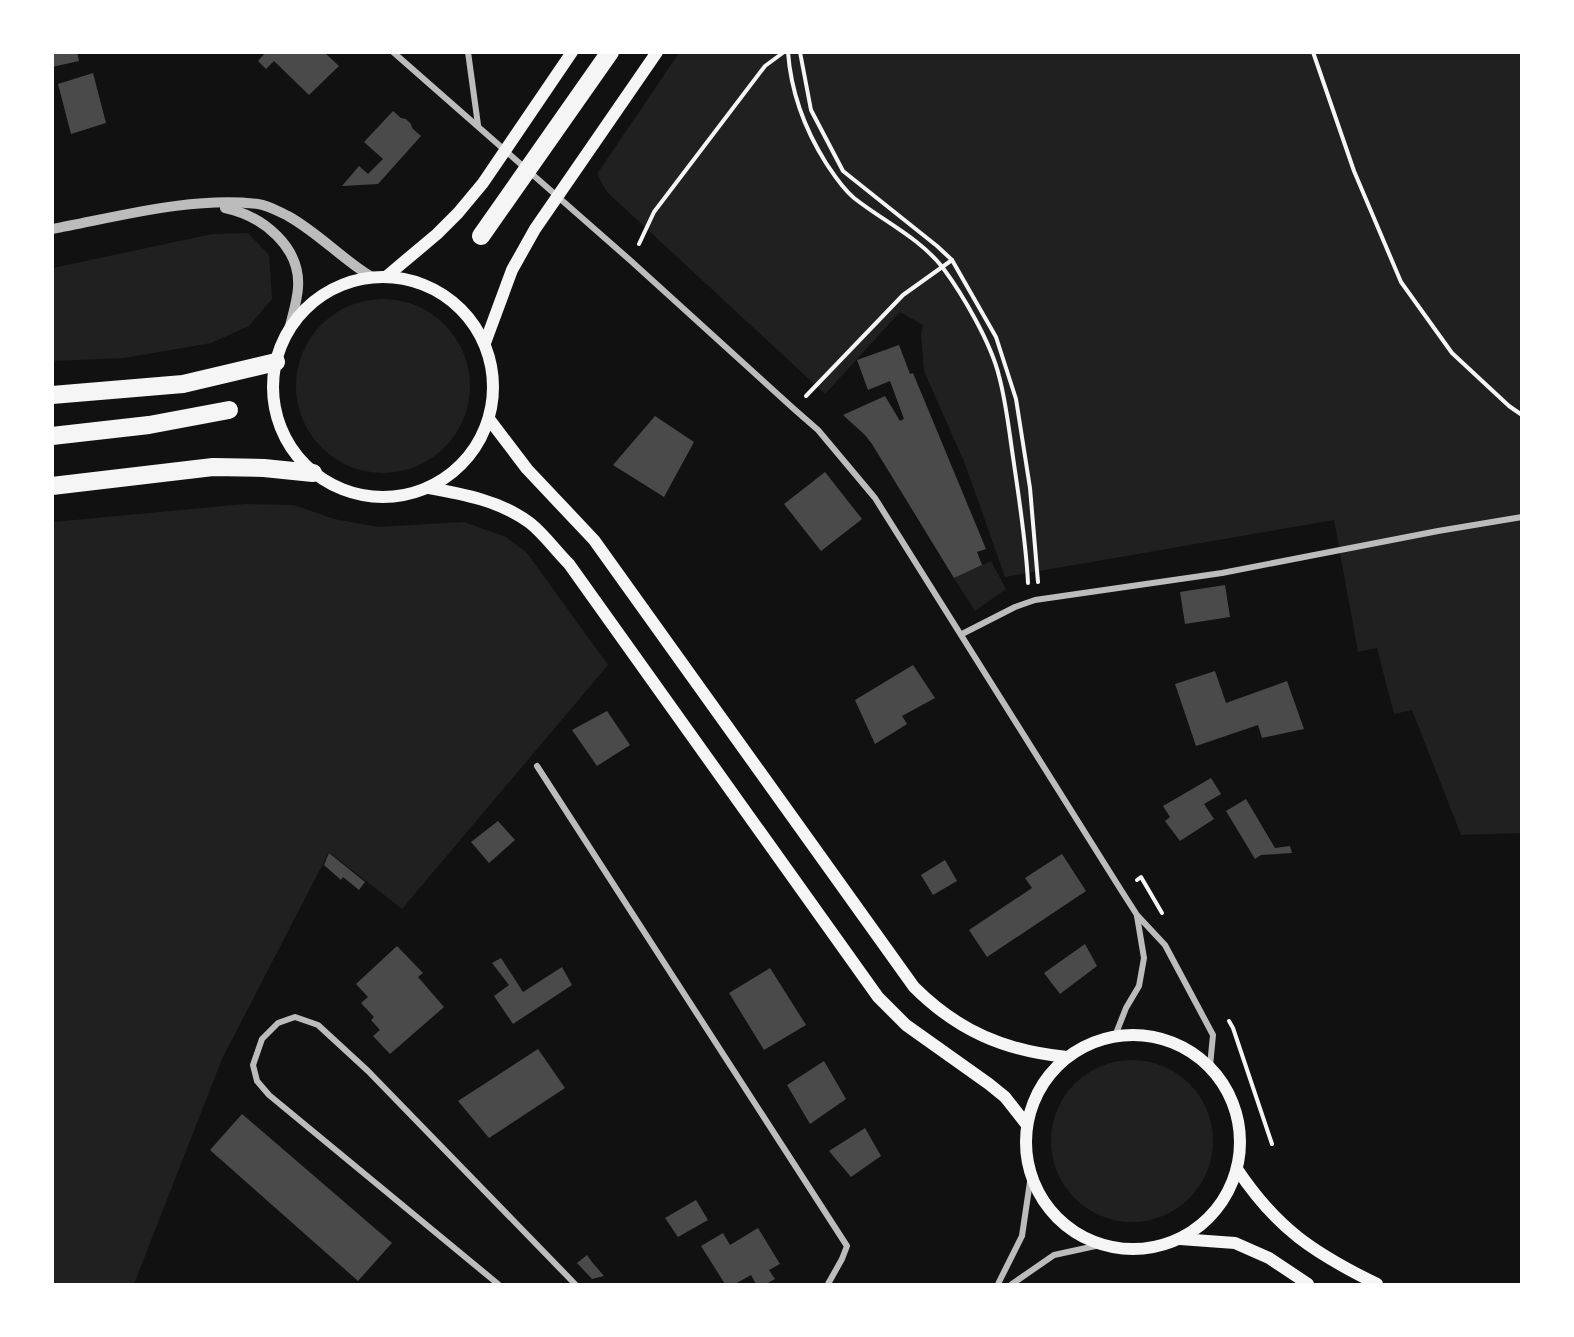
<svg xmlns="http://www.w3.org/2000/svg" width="1574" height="1337" viewBox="0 0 1574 1337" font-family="'IBM Plex Sans',sans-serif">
  <rect width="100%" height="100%" fill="#111"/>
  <!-- green -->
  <g fill="#202020">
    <path d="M679,53H1521V833L1461,835L1412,710L1394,714L1377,648L1358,652L1334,520L1005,577L965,464L924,371L921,334L923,325L900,312L825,394L607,192L597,174Z"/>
    <path d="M248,233L269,255L272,299L249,326L211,343L124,358L53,361V268L212,234Z"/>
    <circle cx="383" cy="386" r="87"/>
    <path d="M245,504L294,505L334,519L378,527L464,522L506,537L527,553L608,665L402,909L329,852L222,1059L134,1284H53V522Z"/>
    <path d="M991,561L1006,589L975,611L954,578Z"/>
    <circle cx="1132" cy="1141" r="81"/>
  </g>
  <!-- building -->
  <g fill="#4a4a4a">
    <path d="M52,52H77L79,61L52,67Z"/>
    <path d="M266,52H324L339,66L309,95L274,61L266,69L258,61Z"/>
    <path d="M93,73L106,123L71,134L58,84Z"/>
    <path d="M393,111L401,118L406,119L411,124L412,128L421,136L378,184L342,186L359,166L368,174L383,159L364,142Z"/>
    <path d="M899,345L910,374L913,373L986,549L977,552L982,565L954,578L872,444L865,435L843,415L885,396L900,421L904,419L890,381L868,390L857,360Z"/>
    <path d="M655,416L694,442L664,497L613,465Z"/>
    <path d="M825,472L862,519L821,551L784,504Z"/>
    <path d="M1225,585L1230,617L1185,624L1180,592Z"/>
    <path d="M913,665L935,698L902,716L907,724L875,744L855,700Z"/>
    <path d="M1215,671L1226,703L1287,681L1304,729L1262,738L1258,725L1196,746L1175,684Z"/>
    <path d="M607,711L630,745L597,766L572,730Z"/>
    <path d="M1211,778L1221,794L1204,804L1214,819L1180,841L1165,821L1170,817L1163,806Z"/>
    <path d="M1246,799L1275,848L1290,846L1292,853L1261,855L1255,859L1226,811Z"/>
    <path d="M498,821L515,840L489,863L471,842Z"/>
    <path d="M329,853L365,882L359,890L343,877L341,880L324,865Z"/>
    <path d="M1062,854L1086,891L987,957L969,930L1032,888L1025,878Z"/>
    <path d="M945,860L957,881L933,895L921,875Z"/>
    <path d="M1085,944L1097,966L1060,994L1044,973Z"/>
    <path d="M397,946L423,973L418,977L444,1007L390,1054L373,1036L380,1030L371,1020L374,1017L361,1003L368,997L356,984Z"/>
    <path d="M501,958L523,992L562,967L572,985L513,1024L494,996L509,985L492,963Z"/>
    <path d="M770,968L806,1025L764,1050L729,993Z"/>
    <path d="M538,1049L565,1088L489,1138L458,1101Z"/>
    <path d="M824,1061L846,1099L810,1124L787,1085Z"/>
    <path d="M242,1114L392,1243L358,1281L210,1150Z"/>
    <path d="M865,1128L881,1156L851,1177L829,1151Z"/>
    <path d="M696,1200L708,1220L678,1237L665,1218Z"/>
    <path d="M758,1228L780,1264L769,1270L775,1279L766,1284H756L751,1275L735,1284H725L701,1246L723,1233L730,1245Z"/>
    <path d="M587,1255L592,1262L604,1276L592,1279L577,1263Z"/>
  </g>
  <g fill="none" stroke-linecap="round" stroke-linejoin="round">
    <!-- path -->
    <g stroke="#f5f5f5" stroke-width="4">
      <path d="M788,52C791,93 804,128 826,163C834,175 842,188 854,198C883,221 920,238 943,268C963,295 991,343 999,376C1006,402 1009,430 1013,457C1019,499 1026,541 1028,583"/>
      <path d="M800,52L811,110L843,171L937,246L952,260L996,337L1016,399L1030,488L1038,582"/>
      <path d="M1313,52L1354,171L1401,282L1452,353L1509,406L1522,415"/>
      <path d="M639,244L654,212L765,66L784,52"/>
      <path d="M806,396L903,295L952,260"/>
      <path d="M1137,880L1141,877L1162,913"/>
      <path d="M1229,1021L1233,1028L1272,1144"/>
    </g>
    <!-- minor -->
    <g stroke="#bcbcbc" stroke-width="6">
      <path d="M393,52L631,261L794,409L818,430L875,498L1121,890L1137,915L1165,945L1213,1035L1210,1066"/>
      <path d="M468,52L478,125"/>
      <path d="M962,634L1015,607L1035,600L1222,573L1438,531L1522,517"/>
      <path d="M537,766L847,1246L842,1259L828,1284"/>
      <path d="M1115,1036L1126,1008L1139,986L1144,958L1137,916"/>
      <path d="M498,1284L269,1095L257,1081L253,1065L262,1039L278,1023L295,1017L318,1025L368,1071L575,1284"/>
      <path d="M998,1284L1022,1236L1031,1175"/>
      <path d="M1012,1284L1054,1255L1100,1245"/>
    </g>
    <!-- tertiary -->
    <g stroke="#bcbcbc" stroke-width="10">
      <path d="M225,208C263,216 301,247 298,288C297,302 292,317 289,330"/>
      <path d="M52,229C117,217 192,196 258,204C267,205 280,212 288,216C317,232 341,258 370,276"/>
    </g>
    <!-- secondary -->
    <g stroke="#f5f5f5" stroke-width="12">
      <path d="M387,276L437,234L458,213L483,183L572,52"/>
      <circle cx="383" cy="387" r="110"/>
      <path d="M485,343L512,270L535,229L657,52"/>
      <path d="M489,419L527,469L594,540L914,987C958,1031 1005,1051 1067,1057"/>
      <path d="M429,488C463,494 501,501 530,523C544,534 556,551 569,564L878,997L906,1025L989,1084L1005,1097L1027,1125"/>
      <circle cx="1133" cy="1142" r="107"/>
      <path d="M1237,1169C1277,1229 1314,1253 1377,1284"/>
      <path d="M1180,1239L1235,1243L1269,1258L1308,1284"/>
    </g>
    <!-- motorway -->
    <g stroke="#f5f5f5" stroke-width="18">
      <path d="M481,236L610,52"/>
      <path d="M52,395L183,384L276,362"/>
      <path d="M52,436L149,425L229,410"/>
      <path d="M52,486L213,467L264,468L313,473"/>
    </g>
  </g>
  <!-- border -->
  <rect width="1574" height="1337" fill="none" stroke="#ffffff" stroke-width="108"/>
</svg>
